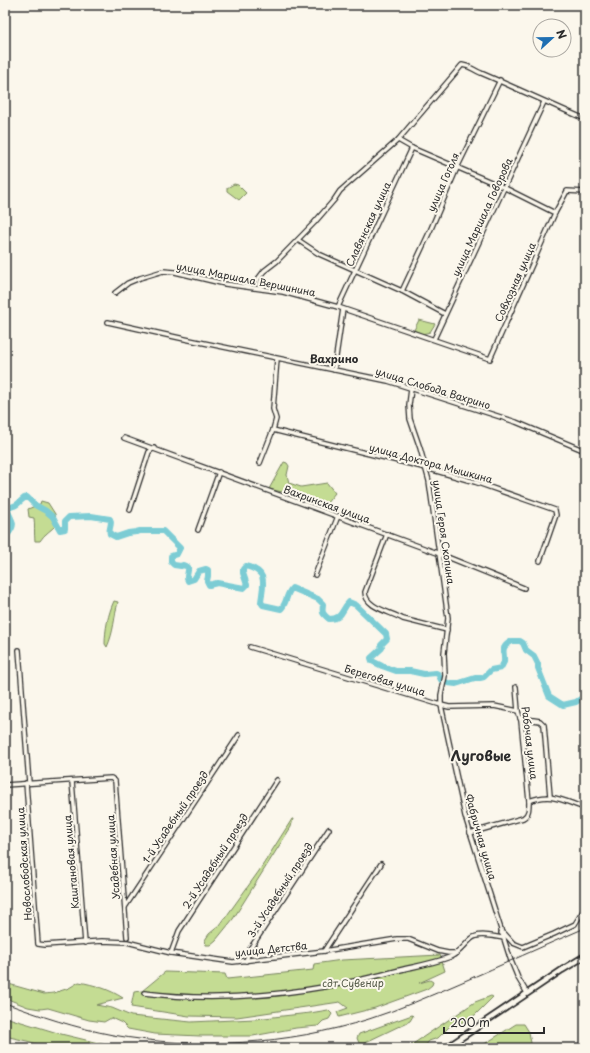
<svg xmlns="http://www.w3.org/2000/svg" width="590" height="1053" viewBox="0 0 590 1053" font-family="'Playpen Sans',sans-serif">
  <rect width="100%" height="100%" fill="#fbf7ec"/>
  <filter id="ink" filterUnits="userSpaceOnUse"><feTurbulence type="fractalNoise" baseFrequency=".025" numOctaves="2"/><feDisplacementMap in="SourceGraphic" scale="8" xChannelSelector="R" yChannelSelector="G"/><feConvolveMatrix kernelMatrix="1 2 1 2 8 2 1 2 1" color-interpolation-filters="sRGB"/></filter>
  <g filter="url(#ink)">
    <!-- green -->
    <g fill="#c4dc93" stroke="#78845f">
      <path d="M234,184L238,185L246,193L239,200L227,191V188Z"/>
      <path d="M419,320L435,324L430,332L422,334L414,330Z"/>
      <path d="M284,462L287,463L289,466L287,475L289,483L301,487L327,483L335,493L326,504L314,503L291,494L269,489Z"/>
      <path d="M41,501L48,503L55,514L57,524C52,530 44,534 40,541H35C34,533 35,526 34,518L29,517L28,509L40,504Z"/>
      <path d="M114,601L118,602C114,617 114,632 107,647L105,644C105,630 108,614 114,601Z"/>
      <path d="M292,819H293L291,827L233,919L216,940L210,945H206L205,940L209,934L220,925L259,871Z"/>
      <path d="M440,955L445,971L419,983L430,980L433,982L432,985L427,989L375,1008L339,1017L337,1012L348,1008L340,1002L237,1017L189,1016L131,1007L134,992L142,991L165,972L225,974L227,979L313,970L314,964L342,960Z"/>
      <path d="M79,982C95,985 109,989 123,998L96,1005L112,1008L131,1016L191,1022L255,1019L310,1013L328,1010L332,1014L329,1019L323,1021L318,1026L296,1028L253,1036H200L155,1034L128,1029L122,1023L111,1018L104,1022L89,1020L48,1008L40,1009L28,1007L5,998V983L44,994L54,993L69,988Z"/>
      <path d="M491,996L493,997L475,1015L459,1024L450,1026L438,1038L429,1041L426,1045L419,1048H407L475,1002Z"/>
      <path d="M412,1015L413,1016L410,1021L364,1043H359L357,1038L359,1034Z"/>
      <path d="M5,1017L61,1034L119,1048H47L31,1042L5,1036Z"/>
      <path d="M516,1024H524L529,1032L531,1043L526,1048H490L483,1045Z"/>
    </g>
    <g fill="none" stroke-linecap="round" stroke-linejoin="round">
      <!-- river -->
      <path stroke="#7bccd4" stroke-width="6" d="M5,533L8,534C19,521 8,519 8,509C11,506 13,507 16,505C21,502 22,498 27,497L35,505L46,511L53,517L60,530L65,529V521L69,517L91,516L110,519C113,524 108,528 110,534L116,537L128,533L136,532L140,531H163L180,548L177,554L171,556V562L174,565L181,566L183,565L188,567C189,572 185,577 188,581L194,579L199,571L206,569L208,570V576L207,581L209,585L217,583L244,588L247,585L243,573V569L246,566C269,572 263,584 261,602L263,605L281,609C287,603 286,594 292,588L318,599L323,604C322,613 322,613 329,619C343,619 341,610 349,602L356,605L386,634L387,639L381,645L382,648L371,658L372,661L382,666L396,671H410L424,674L436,673L438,674L441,680L448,683L456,684L475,678H480L484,677L491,670L501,668L504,662C505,652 499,648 512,641H520L523,643L526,650L534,656L538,664V668L549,696L563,705L576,702L585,696"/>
      <defs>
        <g id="minor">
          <path d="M398,140L412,148L505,188L555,213"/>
          <path d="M298,240L319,254L402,291L445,314"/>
          <path d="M263,289L259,285L258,279L264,271L277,261L314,223L334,200L340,191L398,140L462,65C471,66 473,70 481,73C516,88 550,104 585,119"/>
          <path d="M402,291L430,231L457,168L500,80"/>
          <path d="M115,293L128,283L140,278L163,271L175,272L225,284L283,292L338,307L490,359L555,213L567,191L585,192"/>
          <path d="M338,307L412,148"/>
          <path d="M108,322L180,338L388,381L516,422L585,451"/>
          <path d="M434,339L544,102"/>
          <path d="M334,370L343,309"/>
          <path d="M411,389L409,405L410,419L420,448L429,481L448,618L444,653L445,676L441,695V705L465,816L511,961L518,978L527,993"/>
          <path d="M273,430L426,468L475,482L555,510L556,515L540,561"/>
          <path d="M124,438L440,554L524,588"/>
          <path d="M260,463L273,430L276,419L273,409L277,359"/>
          <path d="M130,510L149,452L154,448"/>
          <path d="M198,530L219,472"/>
          <path d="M387,534L365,592C365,608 392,612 403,619L447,630"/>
          <path d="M315,575L338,516"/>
          <path d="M250,647L441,705L449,707L494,706L518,711"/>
          <path d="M19,650L29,783"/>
          <path d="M516,687L518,711L521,721L529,801"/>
          <path d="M520,718L540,721L544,725L550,796"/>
          <path d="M72,781L85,943"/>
          <path d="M26,783L38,944L45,945L102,941L127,942L171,953L233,962L324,951L397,939H408L438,951L448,953H457"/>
          <path d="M5,785L111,778L115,781L127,937"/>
          <path d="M470,833L523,818C529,815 529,808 529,801C552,792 563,801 585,808V810"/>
          <path d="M125,907L239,735"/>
          <path d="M501,933H504L513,943L523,947L554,934L575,924L585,908"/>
          <path d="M324,951L381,864"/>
          <path d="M171,953L179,931L277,780"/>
          <path d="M246,961L250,949L329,829"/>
          <path d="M144,993C229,1004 318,992 400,970C417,966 434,963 450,957C460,953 464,945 471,939C479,932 494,937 504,938"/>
        </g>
        <path id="major" d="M446,1048L562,970L585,956"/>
      </defs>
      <!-- minor casing -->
      <use href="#minor" stroke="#2b2b2b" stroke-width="6"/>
      <!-- major casing -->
      <use href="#major" stroke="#2b2b2b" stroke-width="8"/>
      <!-- minor -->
      <use href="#minor" stroke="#fbf7ec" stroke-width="3.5"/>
      <!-- major -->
      <use href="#major" stroke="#fbf7ec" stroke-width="4.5"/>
      <!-- rail -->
      <path stroke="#2b2b2b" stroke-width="1" d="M5,1003C40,1016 76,1028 113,1035C197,1050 288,1045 369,1019C400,1009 430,996 460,983C502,965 543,946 585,928"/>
    </g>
  </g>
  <g text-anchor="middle" stroke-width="4" stroke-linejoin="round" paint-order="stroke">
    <!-- street labels -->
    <g font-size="10" fill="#2b2b2b" stroke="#fbf7ec">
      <text transform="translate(443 182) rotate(-66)" y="4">улица Гоголя</text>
      <text transform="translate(482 217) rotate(-65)" y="4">улица Маршала Говорова</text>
      <text transform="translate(368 224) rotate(-65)" y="4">Славянская улица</text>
      <text transform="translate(246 279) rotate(11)" y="4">улица Маршала Вершинина</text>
      <text transform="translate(515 282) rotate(-66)" y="4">Совхозная улица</text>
      <text transform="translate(433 388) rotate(17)" y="4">улица Слобода Вахрино</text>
      <text transform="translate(431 463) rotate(15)" y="4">улица Доктора Мышкина</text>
      <text transform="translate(327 504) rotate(20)" y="4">Вахринская улица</text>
      <text transform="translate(444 532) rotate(82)" y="4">улица Героя Скопина</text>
      <text transform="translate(385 680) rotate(17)" y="4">Береговая улица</text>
      <text transform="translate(530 743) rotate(83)" y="4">Рабочая улица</text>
      <text transform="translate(175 817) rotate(-56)" y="4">1-й Усадебный проезд</text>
      <text transform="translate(481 837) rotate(74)" y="4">Фабричная улица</text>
      <text transform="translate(113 857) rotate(-94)" y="4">Усадебная улица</text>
      <text transform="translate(215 861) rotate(-57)" y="4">2-й Усадебный проезд</text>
      <text transform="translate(71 862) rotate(-95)" y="4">Каштановая улица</text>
      <text transform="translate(24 864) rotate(-94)" y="4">Новослободская улица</text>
      <text transform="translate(280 890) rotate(-57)" y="4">3-й Усадебный проезд</text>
      <text transform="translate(271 949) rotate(-6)" y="4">улица Детства</text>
    </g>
    <!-- park labels -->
    <g font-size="10" fill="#515745" stroke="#fbf7ec">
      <text x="353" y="987">сдт Сувенир</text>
    </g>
    <!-- neighbourhood labels -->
    <g font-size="11" font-weight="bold" fill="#2b2b2b" stroke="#fbf7ec">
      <text x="334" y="363">Вахрино</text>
    </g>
    <!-- district labels -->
    <g font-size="14" font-weight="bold" fill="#2b2b2b" stroke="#fbf7ec">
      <text x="481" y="761">Луговые</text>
    </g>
  </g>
  <!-- margin -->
  <rect width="590" height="1053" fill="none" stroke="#fbf7ec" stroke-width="20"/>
  <rect x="10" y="10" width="570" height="1033" fill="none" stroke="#2b2b2b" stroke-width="1.5" filter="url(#ink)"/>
  <!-- north arrow -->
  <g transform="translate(552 38) rotate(68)"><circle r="19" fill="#fbf7ec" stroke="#a8a59f"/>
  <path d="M0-3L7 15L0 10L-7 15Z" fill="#1f6fb2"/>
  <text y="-6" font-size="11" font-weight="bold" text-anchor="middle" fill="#2b2b2b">N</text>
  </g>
  <!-- scale -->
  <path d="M444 1027v6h100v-6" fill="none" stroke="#2b2b2b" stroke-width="2"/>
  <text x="450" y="1027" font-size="12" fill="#2b2b2b" stroke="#fbf7ec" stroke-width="3" paint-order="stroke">200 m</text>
</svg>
